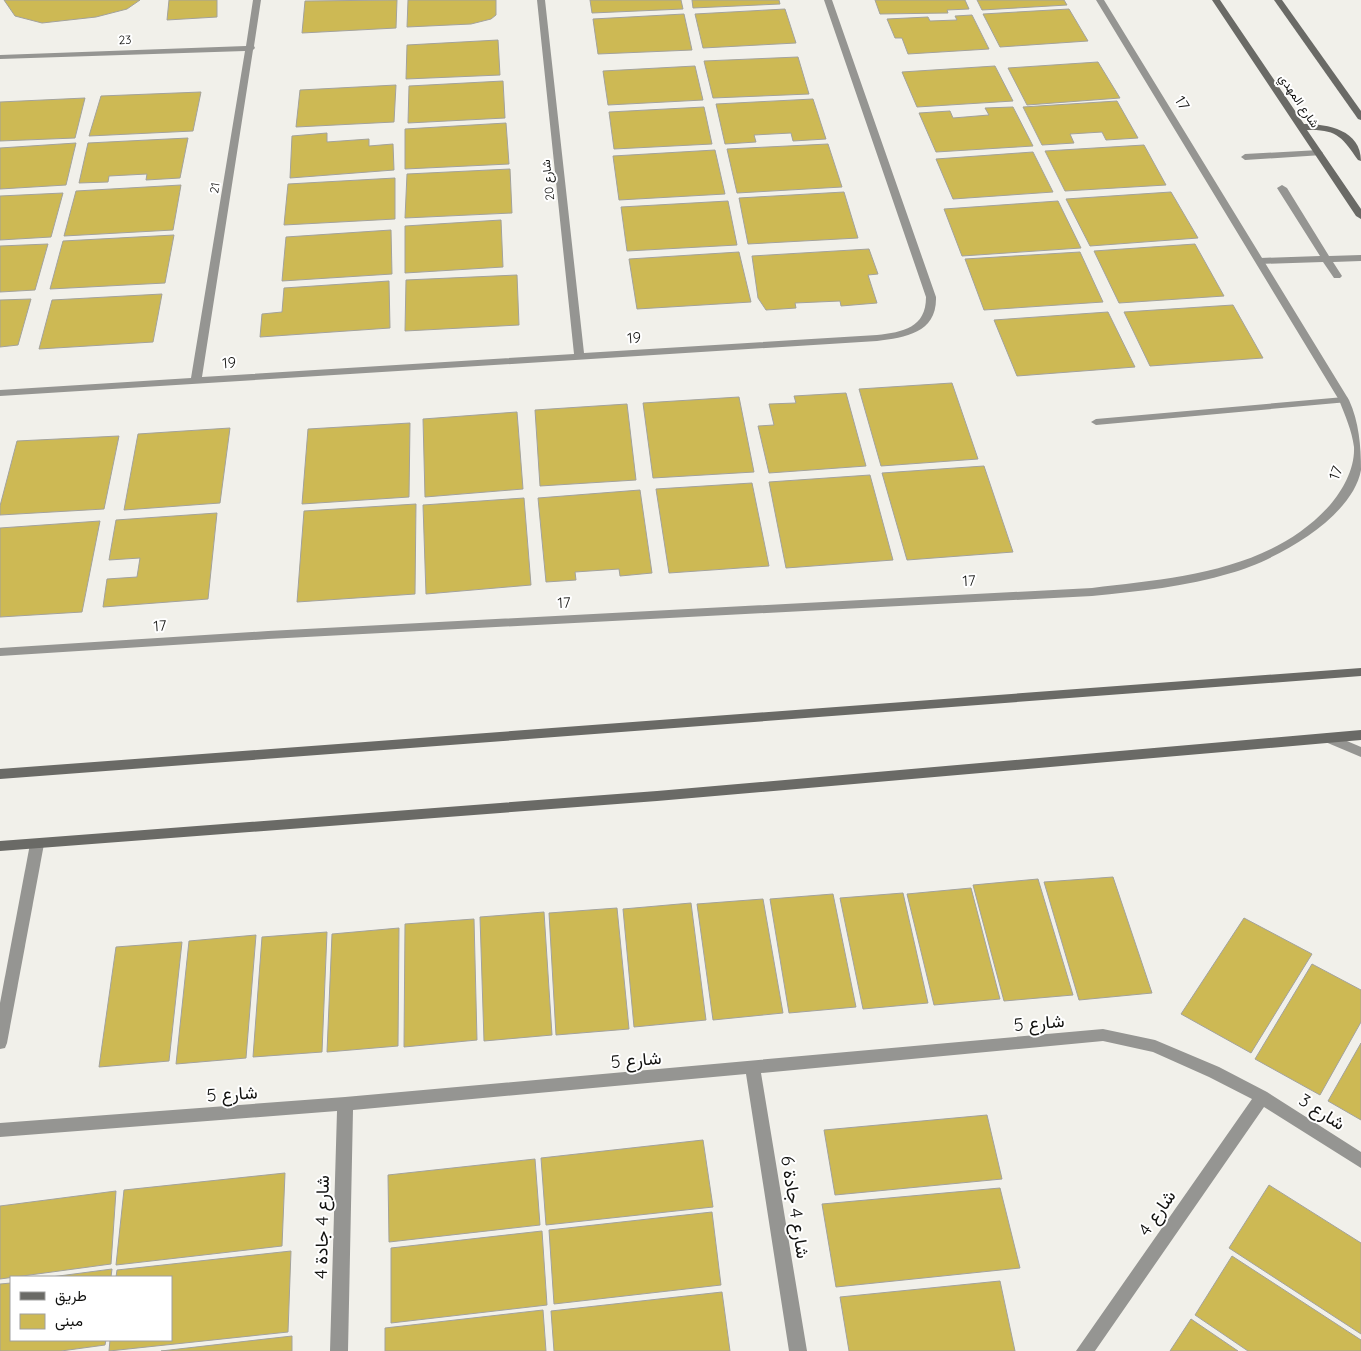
<svg xmlns="http://www.w3.org/2000/svg" width="1361" height="1351" viewBox="0 0 1361 1351" font-family="Quicksand,Vazirmatn,sans-serif">
  <rect width="100%" height="100%" fill="#f1f0ea"/>
  <!-- building -->
  <g fill="#cdb954" stroke="#a3a29c">
    <path d="M4,0H140L127,9L96,17L42,23L15,16Z"/>
    <path d="M169,0H217V17L167,20Z"/>
    <path d="M397,0L396,28L302,33L305,1Z"/>
    <path d="M408,0H496V15L491,19L471,24L407,27Z"/>
    <path d="M590,0H681L683,9L592,13Z"/>
    <path d="M692,0H779L780,4L693,8Z"/>
    <path d="M875,0H965L969,9L947,10L948,13L880,14Z"/>
    <path d="M977,0H1064L1067,5L982,10Z"/>
    <path d="M785,9L796,43L703,48L695,14Z"/>
    <path d="M1069,9L1088,41L1000,47L983,14Z"/>
    <path d="M684,14L692,50L598,54L593,19Z"/>
    <path d="M972,15L989,49L908,54L902,38H895L887,19L928,17L930,21L957,20L955,16Z"/>
    <path d="M498,40L500,75L406,79L407,45Z"/>
    <path d="M798,57L809,94L713,98L704,61Z"/>
    <path d="M1098,62L1120,98L1027,105L1008,68Z"/>
    <path d="M695,66L703,100L608,105L603,71Z"/>
    <path d="M995,66L1013,101L917,107L902,72Z"/>
    <path d="M503,81L505,118L408,123L409,86Z"/>
    <path d="M396,85L394,122L296,127L300,90Z"/>
    <path d="M201,92L193,131L89,136L101,96Z"/>
    <path d="M85,98L75,138L0,141V102Z"/>
    <path d="M813,99L826,139L793,141L791,133L754,135L756,142L725,144L716,104Z"/>
    <path d="M1117,101L1138,138L1106,140L1102,132L1070,134L1074,143L1042,145L1023,107Z"/>
    <path d="M704,107L712,144L614,149L609,112Z"/>
    <path d="M1013,107L1033,146L936,152L919,113L950,111L953,118L989,115L985,108Z"/>
    <path d="M506,123L509,164L405,169V129Z"/>
    <path d="M327,133V142L369,139V146L393,144L394,170L290,178L292,136Z"/>
    <path d="M188,138L180,178L146,180L147,174L109,176L108,182L79,183L88,143Z"/>
    <path d="M76,143L66,185L0,189V148Z"/>
    <path d="M828,144L842,187L737,193L727,149Z"/>
    <path d="M1144,145L1166,185L1065,191L1045,151Z"/>
    <path d="M715,150L725,194L619,200L613,156Z"/>
    <path d="M1033,152L1053,192L953,199L936,159Z"/>
    <path d="M510,169L512,213L405,218L407,174Z"/>
    <path d="M395,178V219L284,225L288,184Z"/>
    <path d="M181,185L173,230L64,236L76,191Z"/>
    <path d="M844,192L858,238L748,244L739,198Z"/>
    <path d="M1171,192L1198,238L1090,246L1066,199Z"/>
    <path d="M63,193L51,237L0,240V196Z"/>
    <path d="M728,201L737,245L627,251L621,207Z"/>
    <path d="M1058,201L1081,248L962,256L944,209Z"/>
    <path d="M501,220L503,267L405,273V226Z"/>
    <path d="M391,230L392,274L282,281L286,237Z"/>
    <path d="M174,235L165,283L50,289L63,241Z"/>
    <path d="M48,244L35,290L0,292V246Z"/>
    <path d="M1195,244L1224,296L1119,303L1094,251Z"/>
    <path d="M869,249L878,274L868,275L877,303L841,306L840,301L795,303L796,308L766,310L758,298L752,256Z"/>
    <path d="M739,252L751,302L637,309L629,259Z"/>
    <path d="M1080,252L1103,302L984,310L965,259Z"/>
    <path d="M517,275L519,325L405,331L406,280Z"/>
    <path d="M389,281L390,328L260,337L262,314L282,312L284,288Z"/>
    <path d="M162,294L153,342L39,349L52,300Z"/>
    <path d="M31,299L18,345L0,347V300Z"/>
    <path d="M1233,305L1263,358L1150,366L1124,312Z"/>
    <path d="M1108,312L1135,367L1017,376L994,320Z"/>
    <path d="M952,383L978,459L881,466L859,389Z"/>
    <path d="M846,393L866,466L769,473L758,426L774,425L769,404L796,403L794,396Z"/>
    <path d="M739,397L754,472L653,478L643,403Z"/>
    <path d="M627,404L636,480L540,486L535,410Z"/>
    <path d="M517,412L523,489L425,497L423,419Z"/>
    <path d="M410,423L409,497L302,504L308,429Z"/>
    <path d="M230,428L220,503L124,510L138,434Z"/>
    <path d="M119,436L104,509L0,515V506L17,441Z"/>
    <path d="M984,466L1013,552L907,560L882,473Z"/>
    <path d="M870,475L893,560L786,568L769,482Z"/>
    <path d="M752,483L769,566L669,573L656,489Z"/>
    <path d="M640,490L652,573L620,576L619,569L575,572L576,580L546,582L538,498Z"/>
    <path d="M524,498L531,585L426,594L423,505Z"/>
    <path d="M416,504L415,594L297,602L304,511Z"/>
    <path d="M217,513L208,599L103,607L107,579L137,577L140,558L109,560L116,520Z"/>
    <path d="M100,521L82,612L0,617V528Z"/>
    <path d="M1113,877L1152,993L1079,1000L1044,882Z"/>
    <path d="M1038,879L1073,995L1004,1001L973,885Z"/>
    <path d="M971,888L1000,999L934,1005L907,894Z"/>
    <path d="M903,893L928,1003L863,1009L840,898Z"/>
    <path d="M833,894L856,1007L789,1013L770,899Z"/>
    <path d="M763,899L783,1013L713,1020L697,904Z"/>
    <path d="M691,903L706,1020L634,1027L623,909Z"/>
    <path d="M617,908L629,1029L556,1035L549,913Z"/>
    <path d="M544,912L552,1035L484,1041L480,917Z"/>
    <path d="M1244,918L1312,954L1251,1053L1181,1014Z"/>
    <path d="M474,919L477,1040L404,1047L405,924Z"/>
    <path d="M399,928L398,1046L327,1052L332,934Z"/>
    <path d="M327,932L322,1052L253,1057L262,937Z"/>
    <path d="M256,935L246,1058L176,1064L189,941Z"/>
    <path d="M182,942L169,1061L99,1067L116,947Z"/>
    <path d="M1312,964L1361,990V1022L1320,1095L1255,1059Z"/>
    <path d="M1361,1043V1120L1328,1101Z"/>
    <path d="M987,1115L1002,1179L835,1195L824,1130Z"/>
    <path d="M703,1140L713,1207L546,1225L541,1158Z"/>
    <path d="M535,1159L540,1225L389,1242L388,1175Z"/>
    <path d="M285,1173L282,1246L116,1265L124,1190Z"/>
    <path d="M1269,1185L1361,1243V1334L1229,1248Z"/>
    <path d="M1000,1188L1020,1268L836,1287L822,1204Z"/>
    <path d="M116,1191L111,1264L0,1279V1206Z"/>
    <path d="M712,1212L721,1285L554,1304L549,1230Z"/>
    <path d="M542,1231L547,1305L391,1323V1248Z"/>
    <path d="M291,1251L288,1332L109,1351L110,1340H171V1277H116L117,1270Z"/>
    <path d="M1232,1256L1361,1340V1351H1248L1195,1315Z"/>
    <path d="M112,1269L111,1277H51Z"/>
    <path d="M1000,1281L1015,1351H849L840,1297Z"/>
    <path d="M11,1283V1340H106L105,1345L61,1351H0V1284Z"/>
    <path d="M722,1292L730,1351H554L551,1311Z"/>
    <path d="M543,1310L546,1351H385V1328Z"/>
    <path d="M1191,1319L1238,1351H1170Z"/>
    <path d="M292,1336V1351H161Z"/>
  </g>
  <g fill="none" stroke-linecap="round" stroke-linejoin="round">
    <!-- lane -->
    <g fill="#959592" fill-rule="evenodd">
      <path d="M1319,150L1323,153L1322,155L1245,160L1241,157L1245,154Z"/>
      <path d="M1282,185L1287,188L1329,256L1361,255V261L1333,262L1342,276L1340,278H1334L1323,262L1260,264L1255,261L1260,258L1320,256L1277,188Z"/>
      <path d="M1344,397L1348,398V402L1096,425L1091,422L1096,419Z"/>
      <path d="M1328,733L1361,747V757L1323,741L1322,738L1323,735Z"/>
      <path d="M37,839L42,840L44,844L7,1043L5,1048L0,1049V1003L30,844L32,840Z"/>
    </g>
    <!-- street -->
    <g fill="#959592" fill-rule="evenodd">
      <path d="M253,0H261L254,46L255,48L253,50L202,377L574,354L537,0H545L584,353L877,335C903,332 926,328 926,297L824,0H832L936,297C937,333 906,337 877,341L0,396V390L191,378L245,51L0,59V55L246,46Z"/>
      <path d="M1096,0H1104L1349,400C1359,422 1361,446 1361,470C1352,519 1274,561 1231,573C1186,587 1139,591 1092,596L268,639L0,656V648L268,631L1092,588C1175,578 1270,572 1330,505C1343,490 1355,468 1354,447C1352,431 1345,415 1339,400Z"/>
      <path d="M1103,1029L1155,1040L1219,1067L1267,1092L1361,1152V1168L1264,1107L1095,1351H1076L1252,1099L1209,1077L1153,1052L1103,1041L761,1073L807,1351H789L746,1074L353,1110L348,1351H330L337,1111L0,1137V1123L345,1097Z"/>
    </g>
    <!-- secondary -->
    <g fill="#6a6a66" fill-rule="evenodd">
      <path d="M1212,0H1220L1304,124C1328,124 1361,130 1361,161L1358,160C1342,137 1337,129 1307,130L1361,209V219L1356,216Z"/>
      <path d="M1274,0H1282L1361,111V120L1358,119Z"/>
      <path d="M1361,668V676L0,779V769Z"/>
      <path d="M1361,730V740L657,801L0,851V841L657,791Z"/>
    </g>
  </g>
  <g text-anchor="middle" stroke-width="4" stroke-linejoin="round" paint-order="stroke">
    <!-- far-street labels -->
    <g font-size="12" fill="#11110f" stroke="#fff">
      <text transform="translate(125 40) rotate(-2)" y="4">23</text>
      <text transform="translate(1299 101) rotate(56)" y="4">شارع المهدي</text>
      <text transform="translate(548 180) rotate(-96)" y="4">شارع 20</text>
      <text transform="translate(215 188) rotate(-81)" y="4">21</text>
    </g>
    <!-- street labels -->
    <g font-size="15" fill="#11110f" stroke="#fff">
      <text transform="translate(1182 103) rotate(59)" y="5">17</text>
      <text transform="translate(634 338) rotate(-4)" y="5">19</text>
      <text transform="translate(229 363) rotate(-4)" y="5">19</text>
      <text transform="translate(1336 473) rotate(-69)" y="5">17</text>
      <text transform="translate(969 581) rotate(-3)" y="5">17</text>
      <text transform="translate(564 603) rotate(-3)" y="5">17</text>
      <text transform="translate(160 626) rotate(-4)" y="5">17</text>
    </g>
    <!-- near-street labels -->
    <g font-size="18" fill="#11110f" stroke="#fff">
      <text transform="translate(1039 1023) rotate(-5)" y="6">شارع 5</text>
      <text transform="translate(636 1060) rotate(-5)" y="6">شارع 5</text>
      <text transform="translate(232 1094) rotate(-4)" y="6">شارع 5</text>
      <text transform="translate(1322 1112) rotate(33)" y="6">شارع 3</text>
      <text transform="translate(795 1207) rotate(81)" y="6">شارع 4 جادة 6</text>
      <text transform="translate(1157 1213) rotate(-55)" y="6">شارع 4</text>
      <text transform="translate(322 1227) rotate(-89)" y="6">شارع 4 جادة 4</text>
    </g>
  </g>
  <!-- legend -->
  <rect x="10" y="1276" width="162" height="65" fill="#ffffff" stroke="#a0a09f"/>
  <rect x="20" y="1292" width="25" height="8" fill="#6a6a66" stroke="#a0a09f"/>
  <text x="55" y="1301" font-size="15" fill="#11110f">طريق</text>
  <rect x="20" y="1314" width="25" height="15" fill="#cdb954" stroke="#a0a09f"/>
  <text x="55" y="1326" font-size="15" fill="#11110f">مبنى</text>
</svg>
